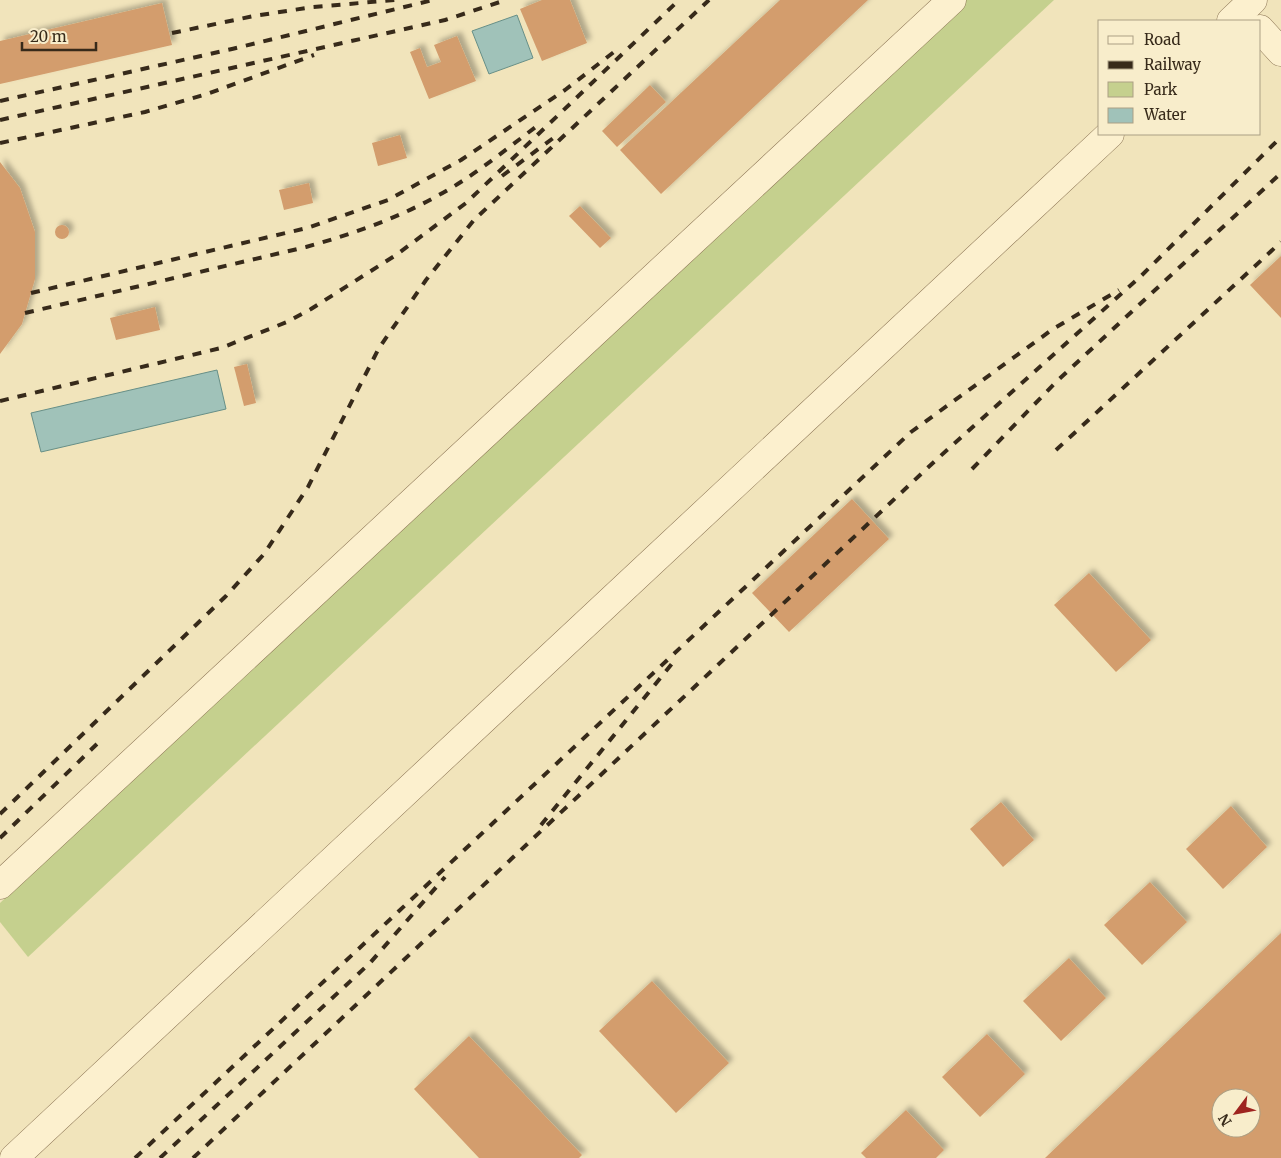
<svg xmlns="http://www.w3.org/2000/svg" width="1281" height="1158" viewBox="0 0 1281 1158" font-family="Merriweather,serif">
  <defs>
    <filter id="shadow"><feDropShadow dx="4.5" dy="-4.5" stdDeviation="2.5" flood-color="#0004"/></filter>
  </defs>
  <rect width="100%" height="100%" fill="#f1e4bb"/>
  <!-- green -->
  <path fill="#c5d08e" d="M963,0H1054L28,957L0,922V903Z"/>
  <!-- water -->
  <g fill="#a0c2b9" stroke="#678f87">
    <path d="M517,15L533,58L489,74L472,31Z"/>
    <path d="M217,370L226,409L41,452L31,413Z"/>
  </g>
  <!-- building -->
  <g fill="#d39d6d" fill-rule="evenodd" filter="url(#shadow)">
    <path d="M542,0H570L587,43L542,61L520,9Z"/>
    <path d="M780,0H868L661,194L620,150Z"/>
    <path d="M162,3L172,45L0,84V41Z"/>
    <path d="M457,36L476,81L429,99L410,52L420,48L427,67L441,62L434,45Z"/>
    <path d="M650,85L666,102L617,147L602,131Z"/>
    <path d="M400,135L407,158L378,166L372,143Z"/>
    <path d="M0,162L20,188L35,232V279L22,324L0,354Z"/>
    <path d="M309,183L313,203L284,210L279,190Z"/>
    <path d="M580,206L611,238L600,248L569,216Z"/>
    <circle cx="62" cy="232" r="7"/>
    <path d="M1281,256V318L1250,285Z"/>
    <path d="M155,307L160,330L116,340L110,318Z"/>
    <path d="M247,364L256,403L244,406L234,367Z"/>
    <path d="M852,499L889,539L789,632L752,593Z"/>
    <path d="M1089,573L1151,640L1116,672L1054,605Z"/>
    <path d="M1001,802L1034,840L1003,867L970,829Z"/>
    <path d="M1231,806L1267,847L1223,889L1186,849Z"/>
    <path d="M1150,882L1187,922L1142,965L1104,925Z"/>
    <path d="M1281,933V1158H1045ZM1221,1098H1251V1128H1221Z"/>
    <path d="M1069,958L1106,998L1061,1041L1023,1001Z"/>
    <path d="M652,981L729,1063L676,1113L599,1031Z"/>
    <path d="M987,1034L1025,1074L980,1117L942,1077Z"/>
    <path d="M469,1036L582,1155L579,1158H479L414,1089Z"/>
    <path d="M906,1110L944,1150L936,1158H866L861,1153Z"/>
  </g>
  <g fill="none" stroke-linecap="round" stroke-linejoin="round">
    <defs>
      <g id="minor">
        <path d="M1231,21L1253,0"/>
        <path d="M1260,29L1281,52"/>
        <path d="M0,885L952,0"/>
        <path d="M14,1158L1110,134"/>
      </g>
    </defs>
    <!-- minor casing -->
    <use href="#minor" stroke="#8a7353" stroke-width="29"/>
    <!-- minor -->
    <use href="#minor" stroke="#fcf0ce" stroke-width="28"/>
    <!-- rail -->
    <g stroke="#372a1a" stroke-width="4" stroke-dasharray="9 9" stroke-linecap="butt">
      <path d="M172,33L254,16L313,7L395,0"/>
      <path d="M0,101L232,49L433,0"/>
      <path d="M0,120L445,20L506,0"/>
      <path d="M0,143L145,112L207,94L314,55"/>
      <path d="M502,176L556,136"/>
      <path d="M31,293L307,228L388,200L461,160L565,90L619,48"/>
      <path d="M25,313L306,247C352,234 396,219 437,196C473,177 505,150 537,126"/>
      <path d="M0,401L221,348L287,322L311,309L396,255L466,203L679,0"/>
      <path d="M1056,450L1281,242"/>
      <path d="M972,469L1056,382L1281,173"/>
      <path d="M0,814L226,596L264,554L308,487L379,348L426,280L474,220L709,0"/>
      <path d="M541,825L675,660"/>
      <path d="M0,838L99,742"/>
      <path d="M135,1158L911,432L1053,329L1119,290"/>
      <path d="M160,1158L370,963L445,877"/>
      <path d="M193,1158L936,460L1140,277L1281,137"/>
    </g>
  </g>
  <!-- legend -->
  <rect x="1098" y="20" width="162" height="115" fill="#f8edcb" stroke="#ab9f84"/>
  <rect x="1108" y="36" width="25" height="8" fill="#fcf0ce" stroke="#ab9f84"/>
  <text x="1144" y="45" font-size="15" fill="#372a1a">Road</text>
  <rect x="1108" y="61" width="25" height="8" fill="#372a1a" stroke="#ab9f84"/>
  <text x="1144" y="70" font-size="15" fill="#372a1a">Railway</text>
  <rect x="1108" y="82" width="25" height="15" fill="#c5d08e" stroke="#ab9f84"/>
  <text x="1144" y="95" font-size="15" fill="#372a1a">Park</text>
  <rect x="1108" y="108" width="25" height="15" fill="#a0c2b9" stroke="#ab9f84"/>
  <text x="1144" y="120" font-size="15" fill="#372a1a">Water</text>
  <!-- north arrow -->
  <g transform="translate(1236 1113) rotate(238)"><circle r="24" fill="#f8edcb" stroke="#ab9f84"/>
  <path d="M0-4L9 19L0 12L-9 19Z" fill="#9e241f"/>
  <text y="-8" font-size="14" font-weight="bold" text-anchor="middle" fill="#372a1a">N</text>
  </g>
  <!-- scale -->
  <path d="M22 42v8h74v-8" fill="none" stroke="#372a1a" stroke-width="2.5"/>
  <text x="30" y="42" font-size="15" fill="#372a1a" stroke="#f8edcb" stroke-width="4" paint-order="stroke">20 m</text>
</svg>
